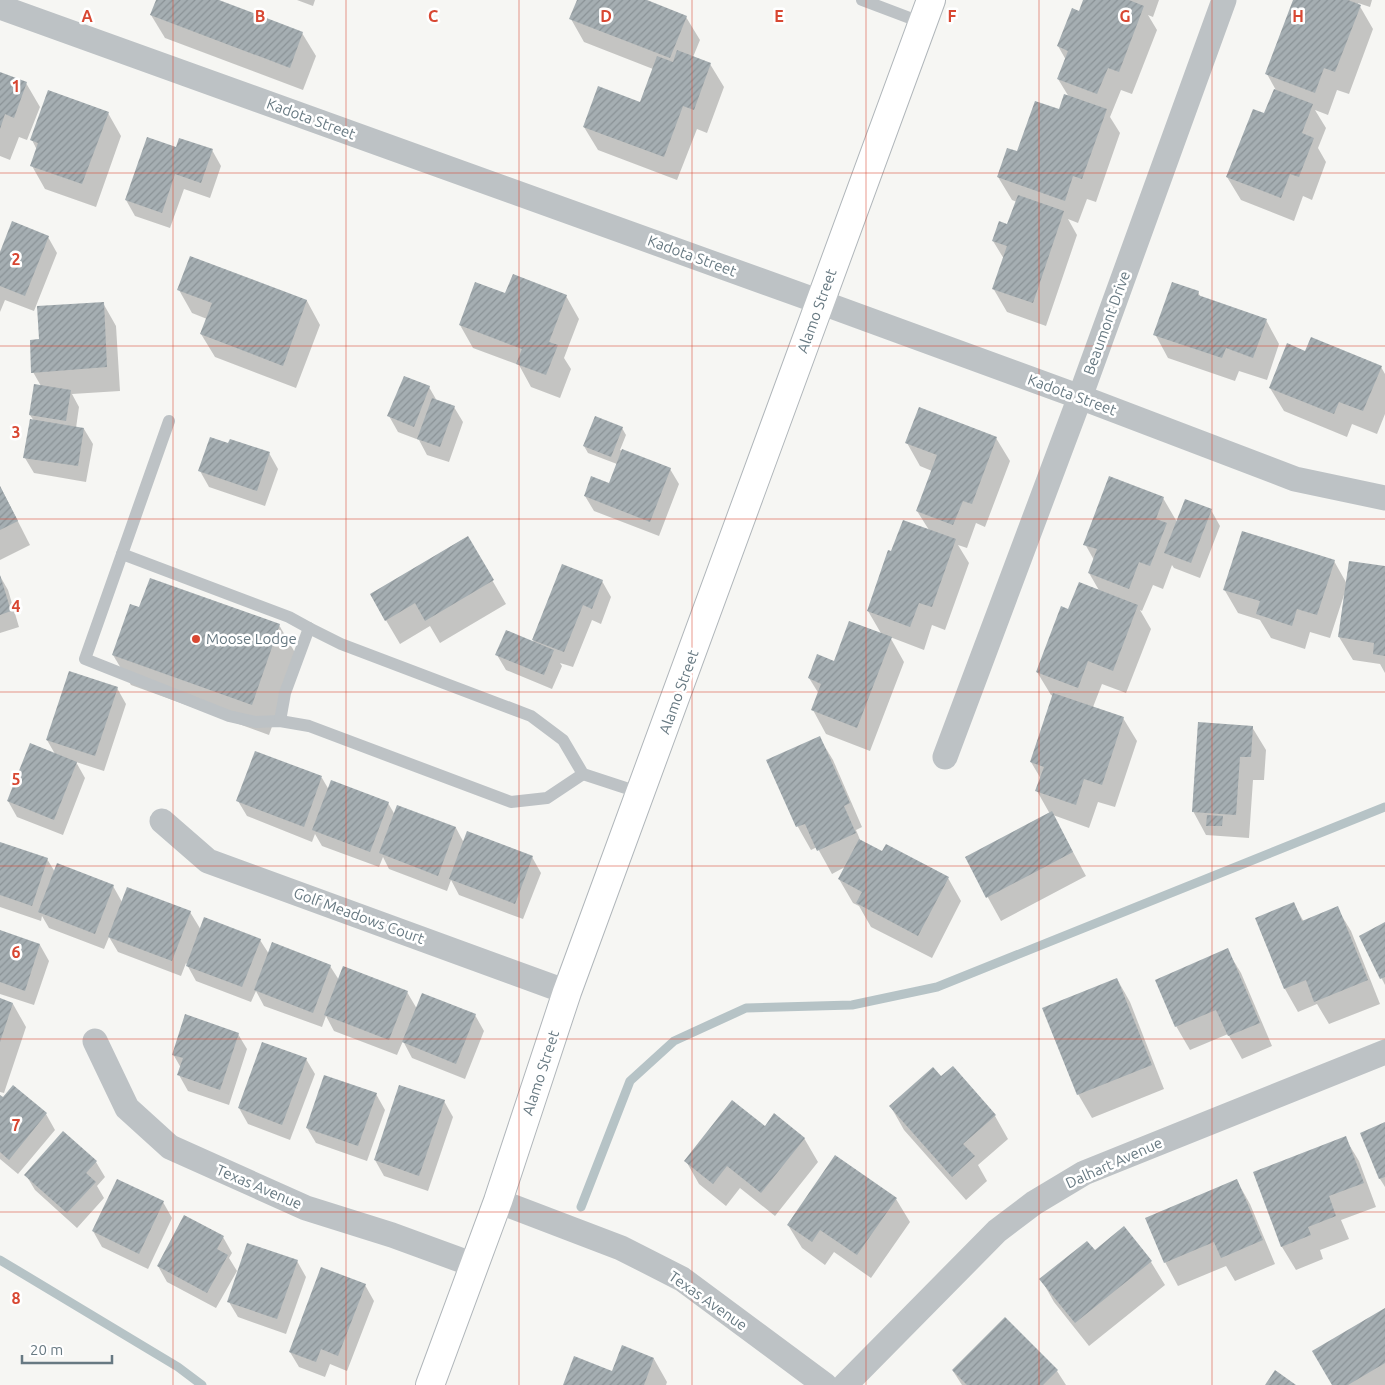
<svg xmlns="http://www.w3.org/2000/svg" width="1385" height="1385" viewBox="0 0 1385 1385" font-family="Ubuntu,sans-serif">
  <defs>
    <pattern id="building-hatch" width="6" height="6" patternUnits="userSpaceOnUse" patternTransform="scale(1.25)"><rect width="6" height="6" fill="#a5aeb2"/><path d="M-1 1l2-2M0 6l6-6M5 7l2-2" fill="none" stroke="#8a9296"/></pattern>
  </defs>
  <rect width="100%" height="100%" fill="#f6f6f3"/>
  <!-- shadow -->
  <g fill="#0003">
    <path d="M157,0H215L302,33L316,56L303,90L165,38L151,15Z"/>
    <path d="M297,0H315L313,6Z"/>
    <path d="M578,0H644L686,17L700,40L693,57L710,64L724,87L707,133L697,129L677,180L598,150L584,127L640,103L653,69L584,42L571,19Z"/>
    <path d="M1085,0H1159L1153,17L1148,15L1157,30L1132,94L1121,90L1110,117L1120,133L1096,202L1087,199L1078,223L1068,219L1077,235L1046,326L1007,312L993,288L1004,259L993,241L1008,225L1017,202L1012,200L998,177L1018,153L1060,111L1069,97L1058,79L1066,60L1058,46L1080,12Z"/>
    <path d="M1294,0H1372L1370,7L1358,3L1373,29L1349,94L1337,90L1328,115L1315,110L1326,128L1318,148L1326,162L1312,200L1303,196L1294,221L1241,200L1227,177L1277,92L1267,74Z"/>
    <path d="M0,73L26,83L40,107L27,140L19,137L10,160L0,156Z"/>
    <path d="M108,113L121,136L96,207L45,189L32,166L37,150L32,140Z"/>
    <path d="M177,149L212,150L221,166L210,198L184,189L170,228L135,216L126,200Z"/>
    <path d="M48,237L57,253L34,311L5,300L0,312V255Z"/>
    <path d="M190,258L307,301L320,325L296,388L215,357L201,334L207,319L192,313L179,290Z"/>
    <path d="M1198,292L1201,298L1266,320L1279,344L1267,380L1239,371L1235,381L1168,358L1155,334Z"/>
    <path d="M506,295L566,296L579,319L564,358L571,369L560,398L531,387L519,365L473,348L460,325Z"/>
    <path d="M103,303L116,326L120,391L72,394L79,407L76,428L84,429L93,444L86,482L34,473L25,458L34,421L30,415L41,386L33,372L40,340Z"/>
    <path d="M1306,353L1381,367L1385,374V414L1377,434L1352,424L1347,437L1284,411L1270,388Z"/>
    <path d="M429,387L437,401L454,407L463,422L449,462L427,455L419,440L398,432L389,416Z"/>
    <path d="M622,428L626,435L620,450L670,469L679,484L659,536L594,511L585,496L609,484L617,464L588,453L584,446Z"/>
    <path d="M996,438L1010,461L985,527L976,523L967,548L958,545L969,563L945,630L932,625L924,650L890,637L904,662L870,751L826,734L813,710L819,694L809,678L882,635L868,611L892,553L929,530L917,511L932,471L920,466L907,443Z"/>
    <path d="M229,445L269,453L278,469L265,506L209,487L200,471Z"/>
    <path d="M0,486L30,545L0,560Z"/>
    <path d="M1163,498L1177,522L1211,510L1220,526L1200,578L1174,568L1172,565L1163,589L1153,585L1142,611L1140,610L1151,629L1126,693L1102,684L1093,707L1123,718L1137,741L1115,807L1098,802L1089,828L1053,815L1086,876L1001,921L966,858L1050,814L1037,791L1041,779L1031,762L1053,696L1051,695L1037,672L1069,611L1100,592L1089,573L1094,560L1085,544Z"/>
    <path d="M467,537L506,604L440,643L430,626L400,644L371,595Z"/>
    <path d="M1334,561L1347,584L1385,567V673L1380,664L1353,660L1339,637L1345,596L1344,595L1330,638L1310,632L1305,649L1271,638L1260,620L1238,613L1224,589Z"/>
    <path d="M563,566L602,581L611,597L601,624L592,620L573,667L560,663L562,666L552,689L506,670L497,655L533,642Z"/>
    <path d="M0,576L8,590L19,627L0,633Z"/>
    <path d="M140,609L279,625L297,656L269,735L131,685L113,655Z"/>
    <path d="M117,688L126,704L104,771L76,762L85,778L63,835L17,817L8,801L55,754L47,740Z"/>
    <path d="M1252,727L1266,750L1264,780H1253L1249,838L1206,835L1193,811Z"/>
    <path d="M819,737L833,760L862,827L856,830L861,842L883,853L948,878L961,901L932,958L871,927L859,906L853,903L839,879L845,867L832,874L817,847L811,850L798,827L768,761Z"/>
    <path d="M256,752L322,778L329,790L388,803L395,815L398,807L456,828L464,843L532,857L541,873L523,919L459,895L451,880L447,891L389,869L383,857L379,867L322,846L315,834L312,842L247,816L238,801Z"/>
    <path d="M0,843L47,859L55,872L113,886L122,902L190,912L201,930L260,940L269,954L330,966L339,980L407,992L417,1009L475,1015L484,1031L465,1079L412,1058L403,1041L397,1055L334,1031L326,1016L322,1027L264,1006L256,991L251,1002L196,981L186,963L181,976L118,952L109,937L104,949L49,928L42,916L41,921L0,907Z"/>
    <path d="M1294,904L1304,922L1337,908L1351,931L1380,1004L1329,1024L1317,1004L1298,1012L1285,989L1256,919Z"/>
    <path d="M1385,924V985L1360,936Z"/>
    <path d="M0,932L40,945L49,961L34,1005L0,994Z"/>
    <path d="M1227,950L1241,973L1272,1046L1242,1059L1228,1034L1190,1050L1176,1026Z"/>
    <path d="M1117,979L1130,1002L1164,1089L1092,1118L1078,1094Z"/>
    <path d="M0,1000L13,1004L26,1027L4,1093L0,1092Z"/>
    <path d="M238,1034L247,1049L229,1105L188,1091L179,1075L181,1068L173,1054Z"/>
    <path d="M306,1059L315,1074L290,1140L248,1124L239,1108Z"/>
    <path d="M941,1078L995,1116L1008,1139L978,1165L987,1181L966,1200L904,1130L891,1107Z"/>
    <path d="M13,1086L46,1114L55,1130L18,1174L0,1159V1097L2,1099Z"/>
    <path d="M376,1094L385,1110L367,1161L316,1143L307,1128Z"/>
    <path d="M444,1101L453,1117L428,1191L384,1176L375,1160Z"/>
    <path d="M1385,1123V1187L1380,1179Z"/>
    <path d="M63,1133L96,1162L105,1177L97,1186L104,1198L77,1228L35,1190L26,1175Z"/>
    <path d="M804,1138L818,1162L775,1216L740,1188L726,1206L699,1184L686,1161Z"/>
    <path d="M1345,1138L1359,1161L1376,1207L1341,1220L1349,1239L1320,1250L1323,1259L1296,1270L1282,1247L1255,1173Z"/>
    <path d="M1237,1181L1250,1204L1275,1264L1235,1281L1226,1266L1178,1286L1165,1262Z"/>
    <path d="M896,1199L910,1222L871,1278L834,1252L825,1265L802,1248L788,1225Z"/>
    <path d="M163,1202L172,1218L148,1269L102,1247L93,1231Z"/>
    <path d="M1124,1228L1151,1262L1165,1285L1089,1346L1054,1302L1041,1279L1095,1252Z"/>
    <path d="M223,1237L232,1253L229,1258L237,1271L216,1308L167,1282L158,1266Z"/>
    <path d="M297,1261L306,1277L286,1334L238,1317L229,1302Z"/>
    <path d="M365,1285L374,1301L347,1371L330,1364L325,1377L299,1367L290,1352Z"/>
    <path d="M1385,1309V1385H1334Z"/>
    <path d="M654,1359L667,1382L666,1385H564L612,1373Z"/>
    <path d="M953,1371H1057L1066,1385H962Z"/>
  </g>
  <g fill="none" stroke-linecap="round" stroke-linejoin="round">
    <!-- stream -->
    <g stroke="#b6c3c6" stroke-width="9">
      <path d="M581,1207L630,1081L674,1041L746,1008L852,1005L937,987L1385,807"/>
      <path d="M0,1260L178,1367L202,1385"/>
    </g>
  </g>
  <!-- building -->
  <g fill="url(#building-hatch)">
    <path d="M156,0H219L303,32L290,68L150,15Z"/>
    <path d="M577,0H647L687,16L670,58L569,19Z"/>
    <path d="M1083,0H1129L1144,6L1119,72L1108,68L1097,94L1057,79L1068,51L1057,46L1072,8L1079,11Z"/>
    <path d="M1293,0H1348L1361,5L1335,72L1324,68L1315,93L1265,74Z"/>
    <path d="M677,50L711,63L694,110L683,106L664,157L583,127L598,86L640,102L657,56L673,62Z"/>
    <path d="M0,72L27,82L14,118L5,114L0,129Z"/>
    <path d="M1274,89L1313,104L1302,133L1314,138L1299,177L1290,174L1281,198L1226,177L1253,109L1264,113Z"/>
    <path d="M48,90L109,112L82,184L30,166L38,143L30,140Z"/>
    <path d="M1064,94L1107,109L1082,179L1073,176L1065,201L997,177L1007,148L1017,151L1035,101L1059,109Z"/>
    <path d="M147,137L176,147L179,138L213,149L201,183L175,174L162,213L125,200Z"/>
    <path d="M1018,195L1064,211L1033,303L992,289L1007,246L992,241L999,221L1007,224Z"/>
    <path d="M12,221L49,236L25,296L0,286V252Z"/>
    <path d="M190,256L307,300L283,366L200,334L212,303L177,290Z"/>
    <path d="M513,274L567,295L549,342L558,345L546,375L516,364L522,349L459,325L475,282L505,293Z"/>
    <path d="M1172,282L1199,291L1198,295L1267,319L1253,358L1226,348L1222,358L1153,335Z"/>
    <path d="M104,302L107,367L31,373L30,340L39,339L37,306Z"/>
    <path d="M1311,337L1382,366L1363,411L1339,402L1334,414L1269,388L1287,343L1305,351Z"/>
    <path d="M404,376L430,386L414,427L387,416Z"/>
    <path d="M34,384L71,390L66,421L29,415Z"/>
    <path d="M432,398L455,406L440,447L417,439Z"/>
    <path d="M919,407L997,437L972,504L963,501L953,525L916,511L937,455L905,443Z"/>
    <path d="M595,416L623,427L611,457L583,446Z"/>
    <path d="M30,419L84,428L78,466L23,458Z"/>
    <path d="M210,437L228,443L230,439L270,452L257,491L198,471Z"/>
    <path d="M622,449L671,468L650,522L584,496L591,476L609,483Z"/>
    <path d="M1109,476L1164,497L1156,519L1167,523L1150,566L1139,562L1129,589L1088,573L1097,549L1083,545Z"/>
    <path d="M0,486L18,521L0,530Z"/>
    <path d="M1185,499L1212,509L1191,563L1164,553Z"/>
    <path d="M903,520L956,539L932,607L919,603L910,627L867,611L888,550L891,551Z"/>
    <path d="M1242,531L1335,560L1317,615L1297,609L1292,626L1256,614L1260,601L1223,590Z"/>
    <path d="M468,536L494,580L425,621L415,603L385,621L370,594Z"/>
    <path d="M1349,561L1385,566V656L1373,654L1374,643L1338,637Z"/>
    <path d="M562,564L603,580L592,609L583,605L564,652L532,640Z"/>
    <path d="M0,575L11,611L0,615Z"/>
    <path d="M150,578L280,624L252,705L112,655L130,604L139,607Z"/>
    <path d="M1079,582L1138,605L1113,671L1088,661L1078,688L1036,672L1061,606L1068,609Z"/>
    <path d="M849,621L892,637L857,728L811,710L821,684L808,678L817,654L834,661Z"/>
    <path d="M506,630L554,650L544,675L495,655Z"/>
    <path d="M69,671L118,687L95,756L46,740Z"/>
    <path d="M1053,693L1124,717L1102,785L1084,779L1076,805L1035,791L1044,767L1030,762Z"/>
    <path d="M1198,722L1253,726L1251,757H1240L1236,815L1192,812Z"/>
    <path d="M820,736L850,803L844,806L856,833L817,851L805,824L796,827L766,760Z"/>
    <path d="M30,743L77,762L54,820L7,801Z"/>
    <path d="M255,751L322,776L304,827L236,801Z"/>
    <path d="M331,780L389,802L370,852L312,830Z"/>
    <path d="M397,805L456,827L438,876L379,853Z"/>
    <path d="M1052,811L1073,852L986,898L965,857Z"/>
    <path d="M1207,815L1223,816L1222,826H1206Z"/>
    <path d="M467,831L533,856L515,904L449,879Z"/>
    <path d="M859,839L882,851L886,844L949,877L918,936L856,903L862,892L838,879Z"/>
    <path d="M0,842L48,858L32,906L0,895Z"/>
    <path d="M57,863L114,885L95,934L38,912Z"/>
    <path d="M127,887L191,911L172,961L108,937Z"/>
    <path d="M1294,902L1302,921L1338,906L1368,980L1314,1002L1306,980L1284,989L1255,918Z"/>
    <path d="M204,917L261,939L242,987L186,966Z"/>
    <path d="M1385,922V977L1380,979L1359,936Z"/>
    <path d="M0,930L40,944L25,991L0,982Z"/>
    <path d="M272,942L331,965L313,1013L254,990Z"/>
    <path d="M1228,948L1260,1023L1228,1036L1216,1010L1175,1027L1155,980Z"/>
    <path d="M343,966L408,991L389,1040L324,1015Z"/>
    <path d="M1117,978L1152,1065L1077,1095L1042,1008Z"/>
    <path d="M422,993L476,1014L456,1064L402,1042Z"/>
    <path d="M0,998L13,1003L0,1042Z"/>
    <path d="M185,1014L239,1033L220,1090L177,1075L183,1058L172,1055Z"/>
    <path d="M262,1042L307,1058L282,1125L238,1108Z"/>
    <path d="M953,1066L996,1115L963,1144L975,1156L952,1177L889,1106L933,1067L941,1076Z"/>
    <path d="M324,1075L377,1093L358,1146L306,1128Z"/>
    <path d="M13,1085L47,1113L9,1160L0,1152V1095L3,1097Z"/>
    <path d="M399,1085L445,1100L419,1176L374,1160Z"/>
    <path d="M732,1100L765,1126L774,1113L805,1138L761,1193L727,1166L713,1184L684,1161Z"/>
    <path d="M1385,1122V1177L1379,1179L1360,1133Z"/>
    <path d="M63,1131L97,1161L86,1173L96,1182L67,1213L24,1175Z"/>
    <path d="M1346,1136L1364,1183L1329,1196L1336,1216L1308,1227L1311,1235L1281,1247L1253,1172Z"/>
    <path d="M835,1155L897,1198L857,1255L820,1230L812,1242L787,1225Z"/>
    <path d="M117,1179L164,1201L139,1254L92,1231Z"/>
    <path d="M1237,1179L1263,1240L1221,1258L1214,1242L1164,1263L1145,1218Z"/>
    <path d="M184,1215L224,1236L217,1249L228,1255L207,1293L157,1266Z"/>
    <path d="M1124,1226L1152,1261L1075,1323L1039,1279L1087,1241L1095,1250Z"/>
    <path d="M247,1243L298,1260L277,1319L227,1302Z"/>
    <path d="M321,1267L366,1284L338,1356L321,1349L316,1362L289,1352Z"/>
    <path d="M1385,1308V1363L1348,1385H1332L1312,1351Z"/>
    <path d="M1005,1317L1058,1370L1043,1385H967L952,1370Z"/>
    <path d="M622,1345L654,1358L644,1385H563L574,1356L612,1371Z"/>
    <path d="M1275,1370L1296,1385H1265Z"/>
  </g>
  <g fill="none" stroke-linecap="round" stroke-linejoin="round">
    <defs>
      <path id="secondary" d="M430,1385L498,1201L567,992L931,0"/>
    </defs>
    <!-- secondary casing -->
    <use href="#secondary" stroke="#b0b6ba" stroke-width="30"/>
    <!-- service -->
    <g stroke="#bdc2c5" stroke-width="12">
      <path d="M862,0L923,23"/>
      <path d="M169,421L85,659L229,716L255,722L280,721L309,726L511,802L547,798L583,774"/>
      <path d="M122,554L289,617L309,628L341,644L531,716L563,740L583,774L641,793"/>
      <path d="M280,721L285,693L309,628"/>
    </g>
    <!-- minor -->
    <g stroke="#bdc2c5" stroke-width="25">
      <path d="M0,7L820,302L1080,397L1295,479L1385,498"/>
      <path d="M945,757L1080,397L1224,0"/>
      <path d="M162,821L208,861L567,992"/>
      <path d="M95,1041L127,1108L170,1147L306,1208L392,1235L474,1265"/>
      <path d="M498,1201L621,1248L682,1279L825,1385"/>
      <path d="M845,1385L997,1231L1034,1203L1084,1173L1385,1052"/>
    </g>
    <!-- secondary -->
    <use href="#secondary" stroke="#fff" stroke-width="28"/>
  </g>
  <!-- grid -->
  <path fill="none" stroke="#d84732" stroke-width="1" stroke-opacity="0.55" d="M173,0V1385M346,0V1385M519,0V1385M692,0V1385M866,0V1385M1039,0V1385M1212,0V1385M0,173H1385M0,346H1385M0,519H1385M0,692H1385M0,866H1385M0,1039H1385M0,1212H1385"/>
  <!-- markers -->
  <circle fill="#d84732" stroke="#fff" stroke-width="2" cx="196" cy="639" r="5"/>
  <g text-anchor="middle" stroke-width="5" stroke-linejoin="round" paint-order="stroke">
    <!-- street labels -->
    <g font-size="15" fill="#677982" stroke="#fff">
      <text transform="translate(311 119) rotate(20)" y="5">Kadota Street</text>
      <text transform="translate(692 256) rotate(20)" y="5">Kadota Street</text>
      <text transform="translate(817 311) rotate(-70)" y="5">Alamo Street</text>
      <text transform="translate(1107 323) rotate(-70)" y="5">Beaumont Drive</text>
      <text transform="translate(1072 395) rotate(20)" y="5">Kadota Street</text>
      <text transform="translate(679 692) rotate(-70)" y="5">Alamo Street</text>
      <text transform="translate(359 916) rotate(20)" y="5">Golf Meadows Court</text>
      <text transform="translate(541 1073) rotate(-72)" y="5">Alamo Street</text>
      <text transform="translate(1114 1163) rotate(-24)" y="5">Dalhart Avenue</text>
      <text transform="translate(259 1187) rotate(23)" y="5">Texas Avenue</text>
      <text transform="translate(708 1301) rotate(35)" y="5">Texas Avenue</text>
    </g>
    <!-- poi labels -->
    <g font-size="15" fill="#677982" stroke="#fff" text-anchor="start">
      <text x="206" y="644">Moose Lodge</text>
    </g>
  </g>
  <g font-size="16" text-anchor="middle" font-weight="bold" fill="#d84732" stroke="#fff" stroke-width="5" stroke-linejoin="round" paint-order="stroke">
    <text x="87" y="22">A</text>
    <text x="260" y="22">B</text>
    <text x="433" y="22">C</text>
    <text x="606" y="22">D</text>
    <text x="779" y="22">E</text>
    <text x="952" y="22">F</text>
    <text x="1125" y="22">G</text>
    <text x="1298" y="22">H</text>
    <text x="16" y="92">1</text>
    <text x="16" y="265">2</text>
    <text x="16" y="438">3</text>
    <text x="16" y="612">4</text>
    <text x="16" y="785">5</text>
    <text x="16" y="958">6</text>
    <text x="16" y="1131">7</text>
    <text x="16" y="1304">8</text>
  </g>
  <!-- scale -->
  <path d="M22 1355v8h90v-8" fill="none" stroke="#677982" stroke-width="2.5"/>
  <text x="30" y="1355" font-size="15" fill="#677982" stroke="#ffffff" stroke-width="4" paint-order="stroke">20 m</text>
</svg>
